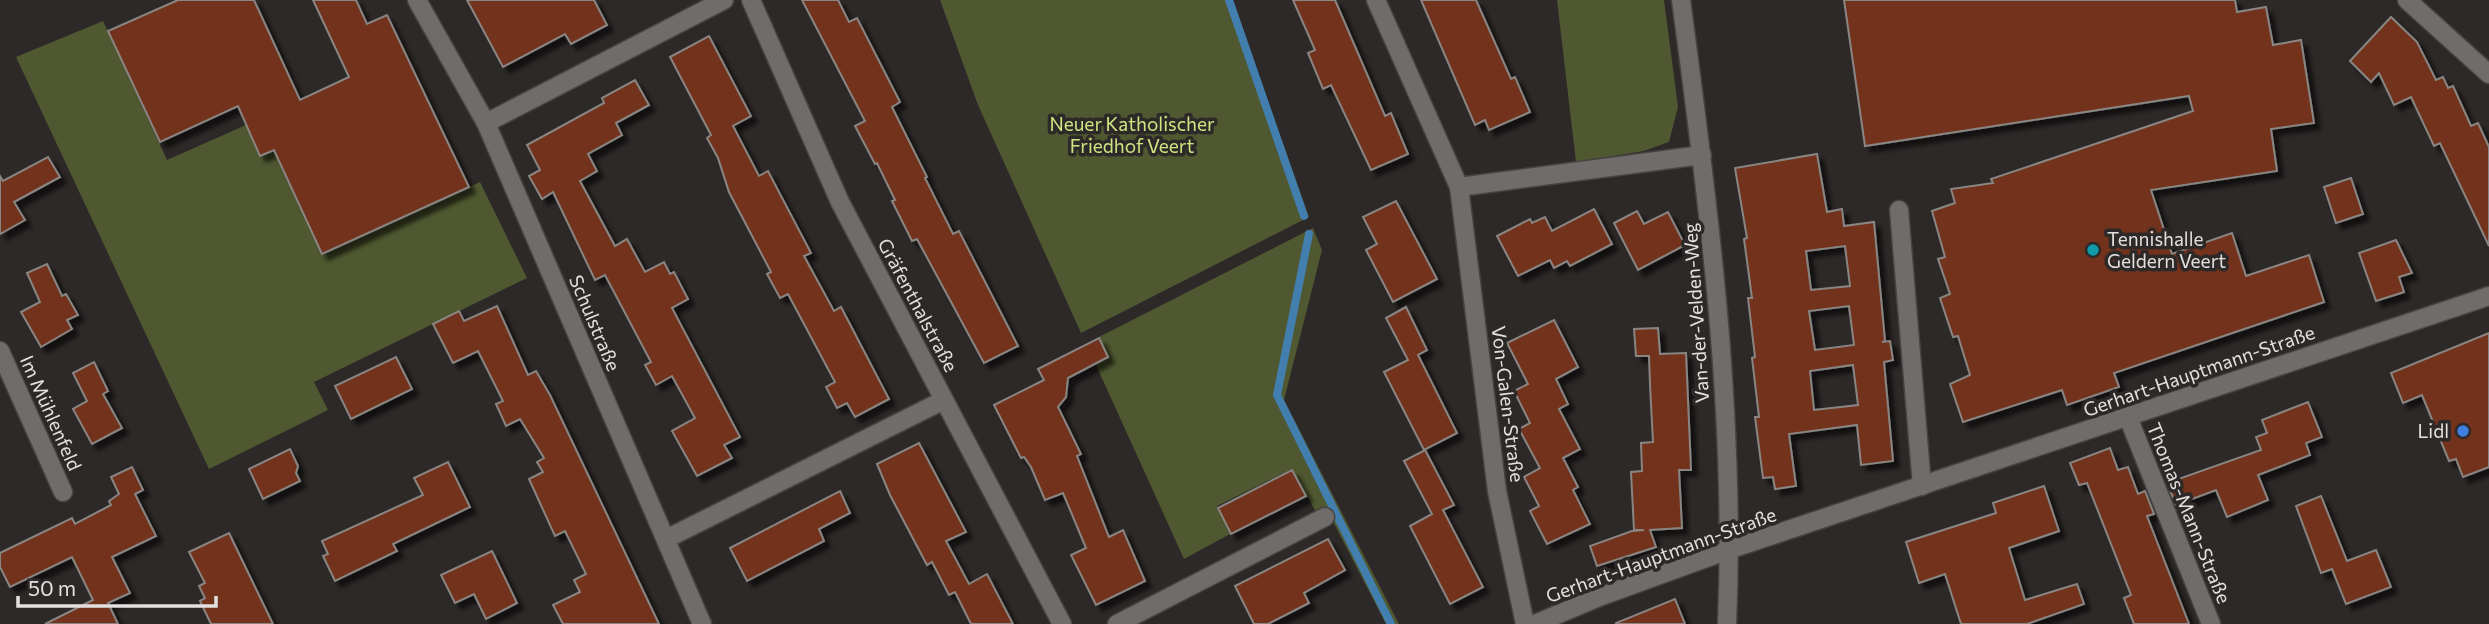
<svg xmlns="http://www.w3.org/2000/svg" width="2489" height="624" viewBox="0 0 2489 624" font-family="Commissioner,sans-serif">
  <defs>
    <filter id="shadow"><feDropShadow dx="6" dy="6" stdDeviation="2" flood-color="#0009"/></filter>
  </defs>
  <rect width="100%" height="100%" fill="#2d2928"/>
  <!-- green -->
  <g fill="#4f5830">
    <path d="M940,0H1232L1309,217L1081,333L978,105Z"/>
    <path d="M1557,0H1664L1678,107L1669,142L1644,151L1576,162Z"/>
    <path d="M103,21L167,160L246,125L260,157L274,150L322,255L480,182L527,278L314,382L328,410L209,469L16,57Z"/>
    <path d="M1313,228L1322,250L1284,400L1399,624H1386L1327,510L1317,514L1292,469L1217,506L1230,534L1184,559L1096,365L1108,357L1099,337Z"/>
  </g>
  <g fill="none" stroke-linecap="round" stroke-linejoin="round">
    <!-- stream -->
    <g stroke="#427faf" stroke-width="8">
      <path d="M1229,0L1304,216"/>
      <path d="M1309,234L1277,395L1391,624"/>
    </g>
  </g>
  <!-- building -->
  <g fill="#72321a" stroke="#898583" stroke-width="2" fill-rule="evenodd" filter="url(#shadow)">
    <path d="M178,0H254L300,100L349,77L313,0H356L367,24L387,15L469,187L322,254L274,150L260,156L238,106L160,142L108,31Z"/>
    <path d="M467,0H594L607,25L571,44L565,34L503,67Z"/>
    <path d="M802,0H838L849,22L857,18L900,102L892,107L927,177L925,178L953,234L959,231L1018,346L984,363L917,239L912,241L892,201L895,200L877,163L875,164L855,126L865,121Z"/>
    <path d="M1293,0H1335L1385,116L1391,113L1408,154L1371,170L1331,85L1323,89L1308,53L1315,50Z"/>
    <path d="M1421,0H1476L1511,79L1515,77L1530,112L1489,130L1485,120L1475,125Z"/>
    <path d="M1844,0H2235L2237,12L2266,7L2273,45L2301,40L2314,123L2271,129L2277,171L2151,190L2172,254L2232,233L2246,276L2309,255L2324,302L2114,373L2119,387L2067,405L2062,390L1963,422L1950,384L1970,375L1958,336L1953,337L1940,298L1950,294L1938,259L1945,257L1932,211L1955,203L1951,189L1993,183L1991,179L2193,111L2189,96L1865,146Z"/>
    <path d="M2391,17L2417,42L2436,80L2443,77L2448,88L2453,86L2471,126L2478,123L2489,147V246L2440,143L2434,146L2411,97L2394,105L2379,73L2371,82L2350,61Z"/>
    <path d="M709,36L751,116L733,126L759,176L768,171L811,253L804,256L834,311L841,307L889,399L855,417L847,403L837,408L826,387L835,382L788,294L780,298L767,274L771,272L729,192L718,158L707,138L711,135L670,57Z"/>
    <path d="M635,80L649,105L616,123L622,135L588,154L597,171L580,181L615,246L627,239L645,272L664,262L670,274L674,272L688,299L672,308L740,437L724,445L732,458L697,476L672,431L695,418L672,376L656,385L645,365L651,362L605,275L595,280L553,192L542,199L529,176L540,170L527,145L604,103L602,98Z"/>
    <path d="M1817,154L1827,212L1842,209L1844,226L1874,222L1885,341L1882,342L1890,341L1893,360L1884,362L1893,461L1861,465L1857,425L1789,434L1796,486L1775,489L1773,477L1763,478L1755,417H1759L1752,358L1755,357L1748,298H1752L1744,239L1747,238L1735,168ZM1845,246L1850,286L1811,290L1806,251ZM1849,306L1854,345L1815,350L1809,311ZM1853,365L1858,405L1814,410L1810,371Z"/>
    <path d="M48,157L60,177L14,202L25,220L0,234V176L3,181Z"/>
    <path d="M2351,178L2363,214L2336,223L2324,187Z"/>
    <path d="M1396,201L1437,279L1393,302L1366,250L1377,244L1363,217Z"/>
    <path d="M1594,209L1612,244L1570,266L1567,261L1554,268L1550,260L1518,276L1497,236L1530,219L1532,223L1545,217L1552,231Z"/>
    <path d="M1637,211L1644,224L1668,212L1685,245L1638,270L1614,223Z"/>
    <path d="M2396,240L2412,273L2399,277L2404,292L2376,301L2359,253Z"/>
    <path d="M47,264L62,296L66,294L78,315L67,320L72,329L41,347L21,312L40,302L27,273Z"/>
    <path d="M497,306L528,375L536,371L550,395L659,624H563L553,605L580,592L574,580L586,574L565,531L555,536L529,479L543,472L537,462L544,458L520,419L506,426L496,404L503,401L478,351L453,363L433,324L459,311L464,321Z"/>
    <path d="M1406,307L1427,350L1418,355L1457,433L1424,450L1384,372L1408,360L1386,318Z"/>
    <path d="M1554,320L1578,367L1556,379L1568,404L1559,409L1580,449L1563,458L1578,487L1573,490L1590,524L1547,544L1530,511L1539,506L1524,477L1540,468L1519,429L1530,423L1514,391L1528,384L1507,343Z"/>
    <path d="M1658,328L1660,354L1686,353L1691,470H1679L1682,528L1650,530L1656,547L1597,566L1590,546L1632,531L1644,530H1634L1631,472L1642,471L1641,443L1653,442L1650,385L1649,356H1636L1634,329Z"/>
    <path d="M2489,333V467L2463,477L2456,459L2449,461L2422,395L2403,403L2391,373Z"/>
    <path d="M1099,338L1108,357L1068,378L1066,397L1058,407L1081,454L1077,456L1109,537L1123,530L1145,581L1096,605L1071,555L1086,548L1063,493L1045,500L1031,467L1024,457L1021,458L994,405L1044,380L1038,369Z"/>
    <path d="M396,357L412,389L351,419L335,386Z"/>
    <path d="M94,362L108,391L103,394L122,428L92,444L73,409L87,401L73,373Z"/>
    <path d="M2308,402L2322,437L2306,443L2310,455L2258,475L2268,500L2227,517L2216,490L2176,505L2167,483L2261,450L2256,437L2267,433L2262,420Z"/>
    <path d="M919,443L966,532L946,541L969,584L987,574L1013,624H971L955,592L949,595L932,562L927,565L890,495L877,464Z"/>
    <path d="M2110,448L2118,470L2128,467L2138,494L2145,491L2154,514L2147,516L2189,624H2134L2124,598L2131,595L2087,483L2079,485L2070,463Z"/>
    <path d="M290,449L298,466L296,473L300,481L263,499L249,469Z"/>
    <path d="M1425,450L1454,505L1443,510L1483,587L1450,604L1410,526L1432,514L1404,461Z"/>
    <path d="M448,462L470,507L393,544L397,551L335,581L323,556L328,554L322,541L423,495L414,478Z"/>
    <path d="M132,467L143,490L135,494L156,536L112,557L130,593L108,603L118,624H45L93,600L72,557L10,587L0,567V553L72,518L75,524L111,505L109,501L119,494L111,477Z"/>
    <path d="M1292,470L1306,496L1231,534L1218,508Z"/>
    <path d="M2044,486L2059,531L2009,548L2025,600L2077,584L2084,604L2027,624H1961L1945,574L1919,583L1906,542L1996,513L1993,503Z"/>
    <path d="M840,491L850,513L819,529L824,541L747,581L730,548Z"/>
    <path d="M2321,496L2347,561L2376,550L2391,587L2346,604L2332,569L2321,573L2296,506Z"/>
    <path d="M229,533L256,589L273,624H211L200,601L205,598L199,586L205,583L189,552Z"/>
    <path d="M1328,539L1345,570L1304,593L1309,603L1268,624H1254L1235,586Z"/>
    <path d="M492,551L517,603L486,619L474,594L455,603L441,575Z"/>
    <path d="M1675,599L1685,624H1617L1616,623Z"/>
  </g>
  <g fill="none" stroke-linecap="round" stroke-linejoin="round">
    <defs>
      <g id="minor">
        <path d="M417,0L486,123L702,624"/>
        <path d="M751,0L840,202L1062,624"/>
        <path d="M1376,0L1459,187L1497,491L1525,624"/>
        <path d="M1681,0C1709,207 1736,415 1727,624"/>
        <path d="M486,123L724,0"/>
        <path d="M1459,187L1702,155"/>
        <path d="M1899,210L1922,486"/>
        <path d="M0,351L63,492"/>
        <path d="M2128,417L2211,624"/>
        <path d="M666,539L944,400"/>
        <path d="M1117,624L1325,517"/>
        <path d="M1535,624L1599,597L1731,549L2489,296"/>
      </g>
      <path id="tertiary" d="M2407,0L2489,74"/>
    </defs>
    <!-- minor casing -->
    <use href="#minor" stroke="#464443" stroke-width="21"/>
    <!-- tertiary casing -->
    <use href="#tertiary" stroke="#464443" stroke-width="21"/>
    <!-- minor -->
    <use href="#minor" stroke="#706c6b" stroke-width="18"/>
    <!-- tertiary -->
    <use href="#tertiary" stroke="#706c6b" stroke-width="18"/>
  </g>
  <!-- markers -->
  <circle fill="#0f9aa8" stroke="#2d2928" stroke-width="2.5" cx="2093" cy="250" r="7"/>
  <circle fill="#3f7fe0" stroke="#2d2928" stroke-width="2.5" cx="2463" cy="431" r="7"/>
  <g text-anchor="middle" stroke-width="7" stroke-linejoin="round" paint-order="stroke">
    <!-- park labels -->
    <g font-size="19" fill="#cfe581" stroke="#2d2928">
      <text x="1132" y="131">Neuer Katholischer<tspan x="1132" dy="22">Friedhof Veert</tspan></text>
    </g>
    <!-- poi labels -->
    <g font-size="19" fill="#e3e1e0" stroke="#2d2928" text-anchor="start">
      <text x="2107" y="246">Tennishalle<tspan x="2107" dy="22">Geldern Veert</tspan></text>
      <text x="2449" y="438" text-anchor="end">Lidl</text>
    </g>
    <!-- street labels -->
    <g font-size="19" fill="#e3e1e0" stroke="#2d2928">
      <text transform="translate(918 305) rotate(62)" y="7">Gräfenthalstraße</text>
      <text transform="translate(1696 313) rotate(-94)" y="7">Van-der-Velden-Weg</text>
      <text transform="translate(595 323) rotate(67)" y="7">Schulstraße</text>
      <text transform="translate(2199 371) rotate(-19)" y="7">Gerhart-Hauptmann-Straße</text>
      <text transform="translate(1508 404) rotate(83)" y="7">Von-Galen-Straße</text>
      <text transform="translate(51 413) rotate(66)" y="7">Im Mühlenfeld</text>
      <text transform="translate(2189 513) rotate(68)" y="7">Thomas-Mann-Straße</text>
      <text transform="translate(1661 555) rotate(-20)" y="7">Gerhart-Hauptmann-Straße</text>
    </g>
  </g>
  <!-- scale -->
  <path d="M18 596v10h198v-10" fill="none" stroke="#e3e1e0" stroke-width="3.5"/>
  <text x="28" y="596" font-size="21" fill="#e3e1e0" stroke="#2d2928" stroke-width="5" paint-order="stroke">50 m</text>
</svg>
